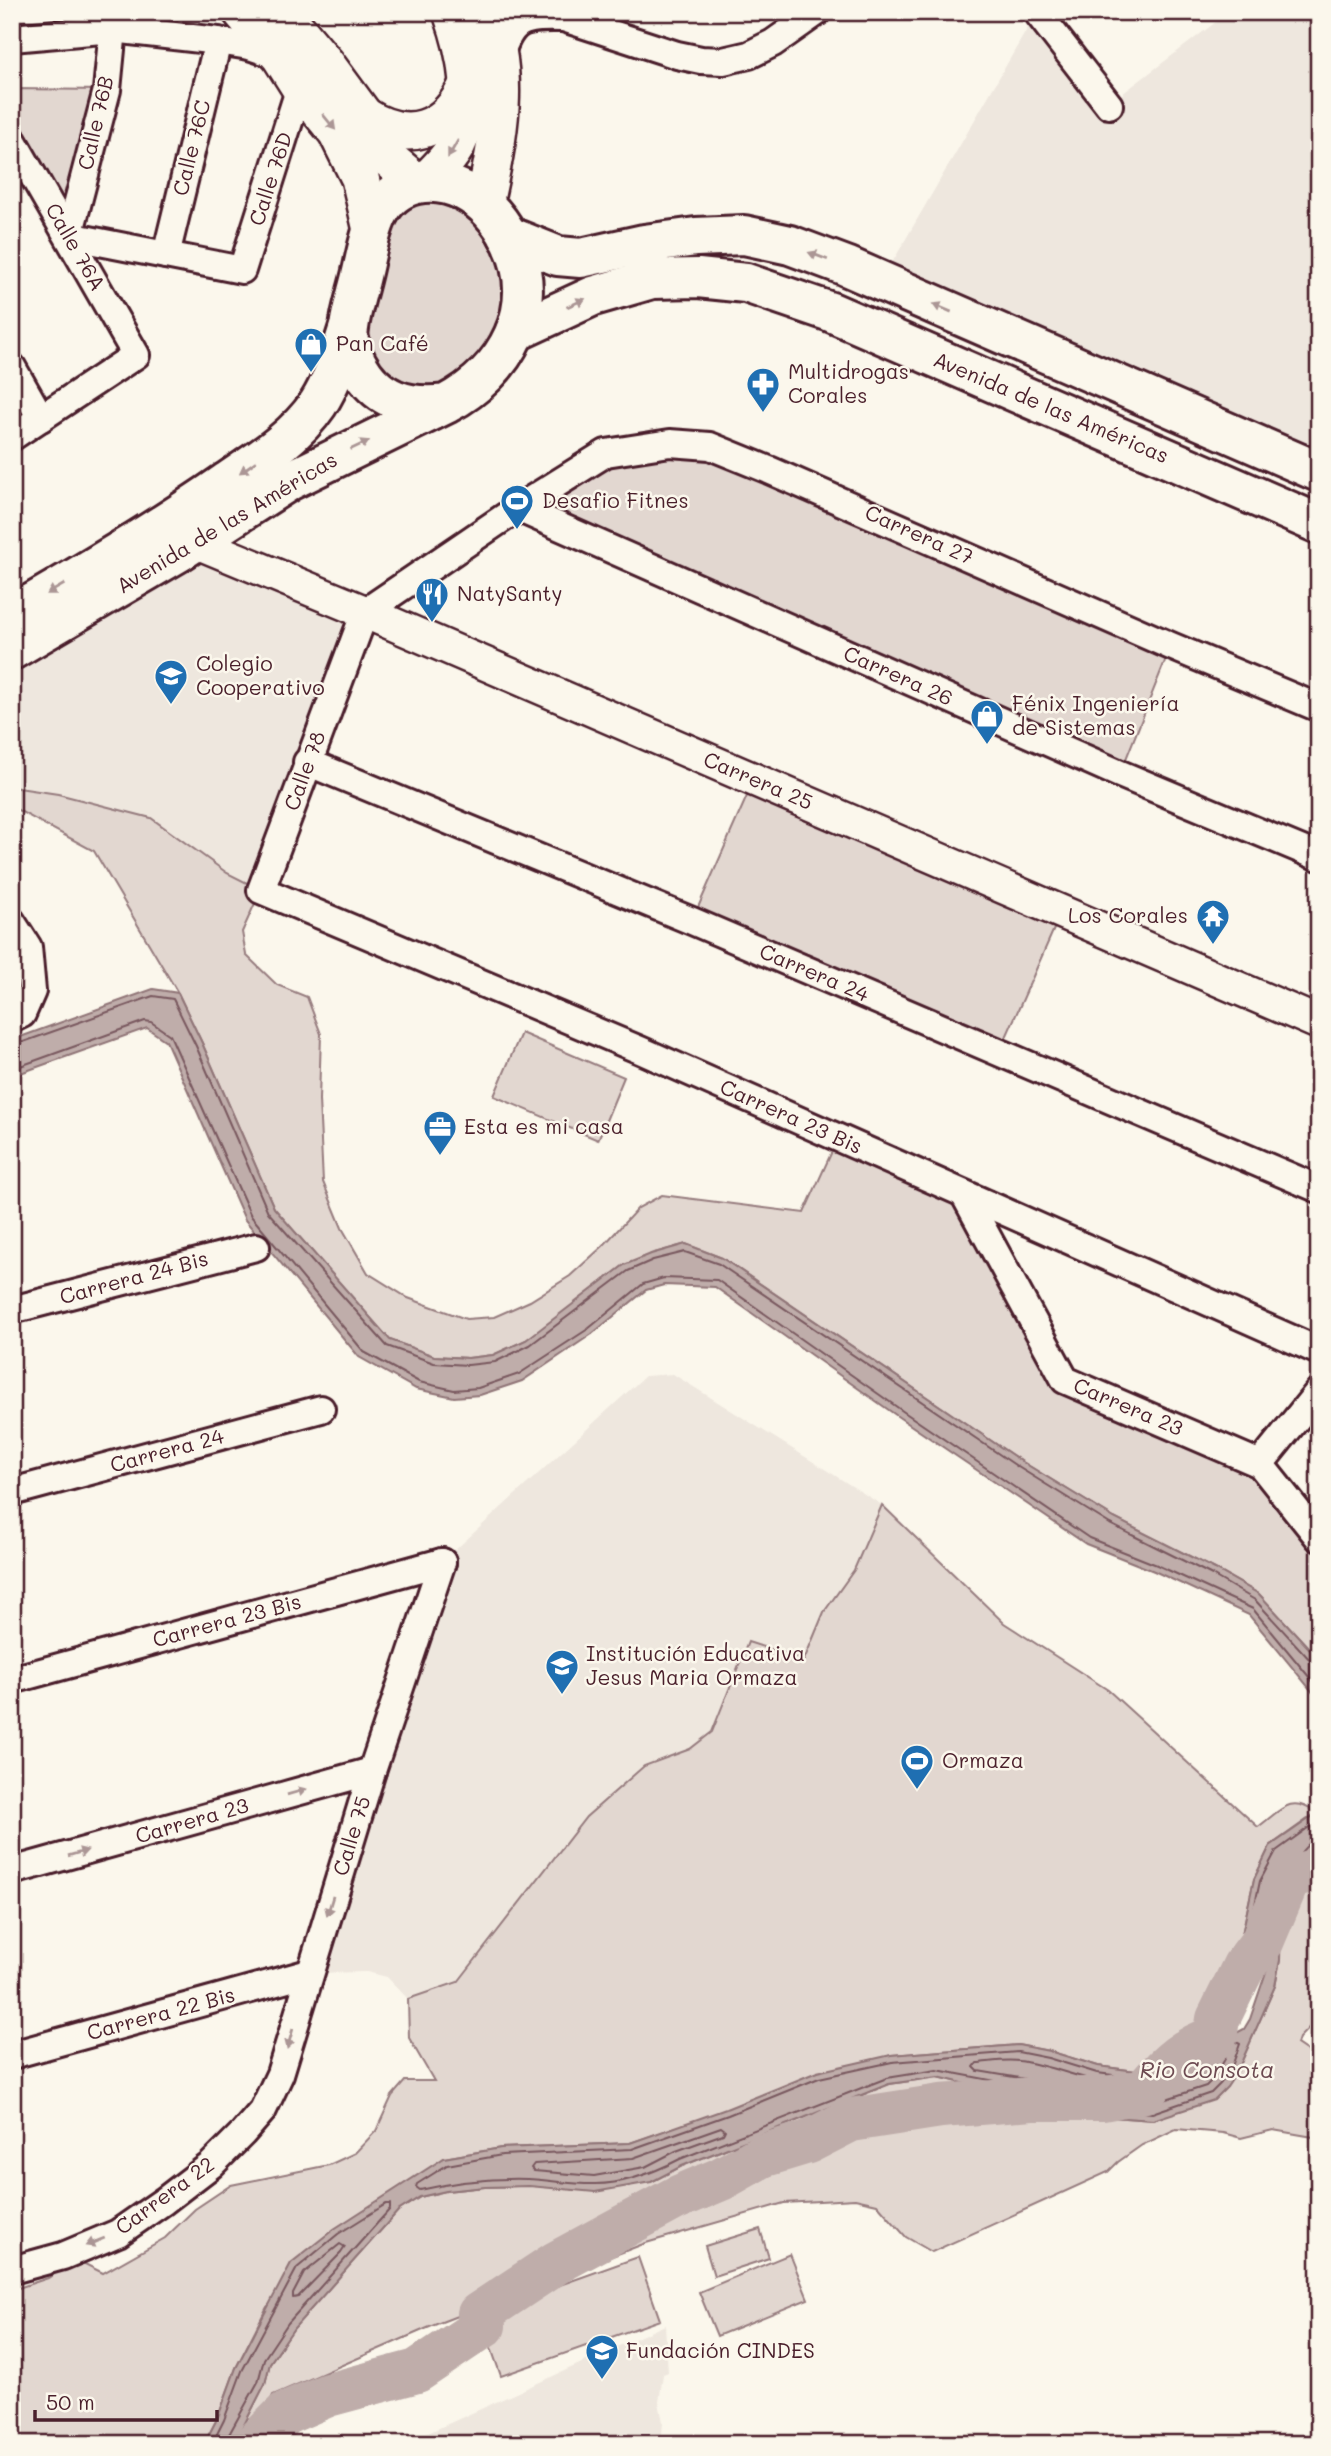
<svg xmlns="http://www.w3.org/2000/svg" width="1331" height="2456" viewBox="0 0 1331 2456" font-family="Mali,sans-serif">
  <rect width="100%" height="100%" fill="#fbf7ec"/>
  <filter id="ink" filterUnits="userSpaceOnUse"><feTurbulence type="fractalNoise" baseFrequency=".0143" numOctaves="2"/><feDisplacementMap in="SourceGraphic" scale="14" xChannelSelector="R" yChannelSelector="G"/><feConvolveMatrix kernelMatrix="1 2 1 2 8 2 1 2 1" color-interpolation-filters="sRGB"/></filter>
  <g filter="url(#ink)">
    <!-- built -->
    <g fill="#eee7de">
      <path d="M1037,12L1109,104L1229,12H1319V472L881,282Z"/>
      <path d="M179,552L365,612L261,890L227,873L151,818L58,794L12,787V651Z"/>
      <path d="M673,1374L882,1505L854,1570L824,1612L804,1661L748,1642L712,1732L690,1749L644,1766L586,1817L458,1982L408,1999L387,1977L367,1972L309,1973L442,1562L645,1376Z"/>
      <path d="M665,2325L668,2372L663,2374L659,2402L663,2422L661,2444H404Z"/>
    </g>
    <!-- green -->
    <g fill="#e2d7d0" stroke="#967b7e" stroke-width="2">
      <path d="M12,89L107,90L69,236L12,139Z"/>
      <path d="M456,187L523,294L460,396L363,374L380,212Z"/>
      <path d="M670,443L1171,646L1120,774L518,508L606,453Z"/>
      <path d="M754,780L1061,913L1000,1051L692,921Z"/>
      <path d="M12,787L58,794L151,818L227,873L261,890L242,932L246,955L277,985L307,997L321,1034L319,1100L323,1182L342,1228L368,1273L408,1298L466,1319L494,1317L530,1301L570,1276L603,1246L638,1208L662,1195L804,1213L838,1138L964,1194L1065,1380L1260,1464L1319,1538V1659L1259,1594L1215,1569L1114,1518L1021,1461L722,1258L686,1244L651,1254L526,1340L493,1355L468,1358L434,1356L390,1340L274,1208L202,1043L178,993L94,851L12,807Z"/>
      <path d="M521,1033L624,1077L598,1140L494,1096Z"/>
      <path d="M882,1505L1004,1623L1108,1690L1258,1827C1280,1811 1290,1793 1316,1813L1270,1846L1254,1879L1241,1939L1213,2013L1196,2043L1177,2064L1151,2073L1098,2066L1049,2051L1018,2045L891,2055L630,2143L501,2148L444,2158L267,2307L236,2368L218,2417L204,2444H12V2290L48,2278L65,2267L83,2263L103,2273L165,2238L195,2209L231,2185L329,2165L355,2153L376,2131L392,2096L405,2081H434L409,2038L408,1999L458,1982L586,1817L644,1766L690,1749L712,1732L748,1642L804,1660L824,1612L854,1570Z"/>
      <path d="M1319,1844V2017L1299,2038L1297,2044L1319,2059V2138L1273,2130L1241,2138L1223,2133L1176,2129L1142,2145L1118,2162L1108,2172L932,2252L906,2237L877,2204L855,2199L784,2203L646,2243L439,2323L273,2395L251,2444H232L245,2423L265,2384L270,2363L294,2328L398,2211L420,2197L446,2191L485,2187L651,2182L682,2166L890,2084L938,2077L975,2086L1057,2100L1111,2117L1153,2120L1237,2072L1275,1986L1280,1960L1281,1900L1289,1878Z"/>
      <path d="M760,2229L769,2258L714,2276L705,2246Z"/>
      <path d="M790,2254L808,2299L717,2336L699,2292Z"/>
      <path d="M638,2257L660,2320L501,2376L479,2314Z"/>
    </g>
    <!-- water -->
    <g fill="#bfadaa" stroke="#907477" stroke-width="2" fill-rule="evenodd">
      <path d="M153,989L178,993L202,1043L274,1208L390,1340L434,1356L468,1358L493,1355L526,1340L624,1265L651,1254L686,1244L722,1258L1021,1461L1114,1518L1215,1569L1259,1594L1319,1659V1700L1249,1615L1154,1571L1086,1544L900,1418L715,1287L664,1285L646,1290L592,1334L522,1381L480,1395L454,1397L416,1389L359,1357L245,1220L166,1041L147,1028L12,1076V1040Z"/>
      <path d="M1319,1812V1844L1288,1878L1281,1900L1280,1960L1275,1986L1237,2072L1227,2087L1214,2100L1153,2120L1111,2117L1057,2100L975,2086L938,2077L889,2084L682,2166L651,2182L595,2192L529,2186L485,2187L446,2191L420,2197L398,2211L294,2328L270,2363L265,2384L245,2423L232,2444H204L218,2417L236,2368L291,2263L334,2229L444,2158L501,2148L630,2143L726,2109L817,2072L891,2055L1018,2045L1049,2051L1098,2066L1151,2073L1177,2064L1196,2043L1213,2013L1241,1939L1254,1879L1270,1846ZM1262,1943L1267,1969L1250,2019L1244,2029L1231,2036L1215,2038C1210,2020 1249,1956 1262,1943Z"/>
    </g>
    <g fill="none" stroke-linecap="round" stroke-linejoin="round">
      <!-- shore -->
      <g stroke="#79585e" stroke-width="2">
        <path d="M12,1046L153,996L173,999L196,1046L268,1212L387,1346L434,1363L468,1365L495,1362L530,1345L628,1271L653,1260L685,1252L719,1264L1018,1467L1110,1524L1212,1575L1255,1600L1311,1661L1319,1663"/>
        <path d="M12,1069L145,1021L151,1022L170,1035L251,1216L364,1352L419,1382L454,1390L478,1388L519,1374L588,1329L643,1284L664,1278L717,1280L904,1412L1089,1538L1157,1565L1253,1609L1319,1689"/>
        <path d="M1319,1820L1276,1851L1260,1881L1248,1938L1250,1941L1260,1937L1269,1941L1273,1940C1278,1899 1268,1891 1298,1856C1304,1849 1309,1841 1319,1839"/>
        <path d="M1206,2041L1216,2045L1236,2042L1240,2044L1231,2069L1221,2083L1211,2093L1152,2113L1113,2110L1059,2093L937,2070L887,2078L680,2159C653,2173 623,2185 592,2184C570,2184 549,2180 527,2179C491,2178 455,2182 420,2190L416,2187L417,2184L447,2165L502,2155L632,2149L728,2115L819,2078L892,2062L1018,2052L1048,2058L1097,2073L1152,2080L1163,2078L1181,2070Z"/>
        <path d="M1211,2053H1223L1226,2057L1215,2077L1206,2086L1151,2104L1114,2101L1061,2085L978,2071L974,2067L977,2063C990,2062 1006,2059 1019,2061C1068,2067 1140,2108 1186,2077C1194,2072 1201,2061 1207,2054Z"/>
        <path d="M721,2127L725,2130L723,2134L676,2151L645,2167L594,2176L534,2171L531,2168L534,2164L633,2158Z"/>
        <path d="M340,2244L345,2247L341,2253L298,2297L293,2298V2294L304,2273Z"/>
        <path d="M212,2444L224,2420L242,2371L297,2268L338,2234L386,2204H390V2209L288,2323L264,2359L258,2382L227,2438V2444"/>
      </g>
      <!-- river -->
      <path stroke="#bfadaa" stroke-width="44" d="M255,2444L286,2413L328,2395L417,2371L484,2326L479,2314L556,2263L676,2198L721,2179L762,2156L808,2142L851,2120L941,2106L1032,2099H1102L1145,2091C1163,2067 1185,2046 1215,2038L1218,2019L1244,1966L1262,1942L1289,1878L1319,1869"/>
      <defs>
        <g id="minor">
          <path d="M545,12L677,55L701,60L723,61L749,55L773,43L817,12"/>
          <path d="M1037,12L1109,105"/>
          <path d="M12,38L113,29L218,41L249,46L280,56"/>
          <path d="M499,59C511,19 522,17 561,18"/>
          <path d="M12,139L136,355L12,437"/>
          <path d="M69,236L242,270L300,87"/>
          <path d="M69,236L107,90L113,29L102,16"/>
          <path d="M166,255L218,41"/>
          <path d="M12,367L41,418"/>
          <path d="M518,508L1120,774L1319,857"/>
          <path d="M1319,708L1171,646L769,470L710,446L670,443L606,453L518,508L365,612L261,890L640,1050L1319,1351"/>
          <path d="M307,762L692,921L1319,1189"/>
          <path d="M12,922L28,947L32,991L22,1014L12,1019"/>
          <path d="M964,1194L1065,1380L1260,1464L1319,1538"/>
          <path d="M12,1310L256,1247"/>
          <path d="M1260,1464L1319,1391"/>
          <path d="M12,1492L321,1409"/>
          <path d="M12,1680L442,1562"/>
          <path d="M12,1871L372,1771"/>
          <path d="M12,2055L309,1973"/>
          <path d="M12,2270L63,2256L118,2233L164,2201L211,2165L243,2133L263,2110L280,2074L372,1771L442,1562"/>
        </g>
        <path id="tertiary" d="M196,542L365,612L1319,1023"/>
        <g id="secondary">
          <path d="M242,12L281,57L300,87L337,132L360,178L372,230"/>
          <path d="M282,12L325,63L364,116L390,160L416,182"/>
          <path d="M364,116C407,144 447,132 468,84"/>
          <path d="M426,181C437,170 450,158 457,144C477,102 467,54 452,12"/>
          <path d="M484,204C498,139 512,76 486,12"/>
        </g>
        <g id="primary">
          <path d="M508,236L558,256L581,258L644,244L696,237L744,235L790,245L846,266L1319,472"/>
          <path d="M515,332L593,296L652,279L698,278L746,283L831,312L1319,524"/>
          <path d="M12,615C85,573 156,531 225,483C259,460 295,438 318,404C333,381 340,355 348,330"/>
          <path d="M12,650L179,552L289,481L446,404C507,372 543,307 511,241C500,220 486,202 464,191C433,176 395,180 378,215C369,234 366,256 361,276C357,293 351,311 349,328C347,339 352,353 357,363C376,400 408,409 446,404"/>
        </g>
      </defs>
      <!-- minor casing -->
      <use href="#minor" stroke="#4a1f2b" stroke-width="32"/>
      <!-- tertiary casing -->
      <use href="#tertiary" stroke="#4a1f2b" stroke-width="37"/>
      <!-- secondary casing -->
      <use href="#secondary" stroke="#4a1f2b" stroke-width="42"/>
      <!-- primary casing -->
      <use href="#primary" stroke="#4a1f2b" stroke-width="44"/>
      <!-- minor -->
      <use href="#minor" stroke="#fbf7ec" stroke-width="26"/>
      <!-- tertiary -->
      <use href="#tertiary" stroke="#fbf7ec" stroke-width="32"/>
      <!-- secondary -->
      <use href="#secondary" stroke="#fbf7ec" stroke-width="37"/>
      <!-- primary -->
      <use href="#primary" stroke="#fbf7ec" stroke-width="38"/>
    </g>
    <!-- one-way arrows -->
    <defs><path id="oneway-solid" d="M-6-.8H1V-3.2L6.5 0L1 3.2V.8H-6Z" transform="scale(1.75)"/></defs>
    <g fill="#ab9695">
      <use href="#oneway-solid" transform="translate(329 122) rotate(51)"/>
      <use href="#oneway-solid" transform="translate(453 149) rotate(120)"/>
      <use href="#oneway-solid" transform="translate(818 256) rotate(-159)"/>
      <use href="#oneway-solid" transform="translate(576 303) rotate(-24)"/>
      <use href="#oneway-solid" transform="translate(942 308) rotate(-157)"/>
      <use href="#oneway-solid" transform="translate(360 445) rotate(-25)"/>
      <use href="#oneway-solid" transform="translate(248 467) rotate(145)"/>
      <use href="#oneway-solid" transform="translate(56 589) rotate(150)"/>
      <use href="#oneway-solid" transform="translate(297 1792) rotate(-16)"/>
      <use href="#oneway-solid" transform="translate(78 1853) rotate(-16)"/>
      <use href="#oneway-solid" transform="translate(330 1906) rotate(107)"/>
      <use href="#oneway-solid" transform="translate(290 2039) rotate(106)"/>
      <use href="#oneway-solid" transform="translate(95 2242) rotate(158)"/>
    </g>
  </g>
  <!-- icons -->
  <defs>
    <symbol id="shop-pin" viewBox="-11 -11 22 30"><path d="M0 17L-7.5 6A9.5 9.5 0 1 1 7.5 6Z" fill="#1f6fb2" stroke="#fbf7ec"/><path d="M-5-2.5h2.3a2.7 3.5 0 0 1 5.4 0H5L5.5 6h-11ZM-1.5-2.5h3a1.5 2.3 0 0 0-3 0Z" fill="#fff"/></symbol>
    <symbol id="pharmacy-pin" viewBox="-11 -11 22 30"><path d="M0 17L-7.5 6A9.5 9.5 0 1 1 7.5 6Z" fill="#1f6fb2" stroke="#fbf7ec"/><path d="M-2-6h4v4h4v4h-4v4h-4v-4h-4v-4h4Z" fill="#fff"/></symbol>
    <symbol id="stadium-pin" viewBox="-11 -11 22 30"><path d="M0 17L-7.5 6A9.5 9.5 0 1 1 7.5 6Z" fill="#1f6fb2" stroke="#fbf7ec"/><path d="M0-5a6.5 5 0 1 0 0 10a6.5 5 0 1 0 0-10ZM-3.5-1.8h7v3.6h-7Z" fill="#fff"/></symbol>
    <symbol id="restaurant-pin" viewBox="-11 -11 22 30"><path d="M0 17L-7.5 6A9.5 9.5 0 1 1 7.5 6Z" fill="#1f6fb2" stroke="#fbf7ec"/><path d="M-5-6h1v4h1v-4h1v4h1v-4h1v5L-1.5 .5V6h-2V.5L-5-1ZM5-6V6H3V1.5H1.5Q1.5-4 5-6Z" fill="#fff"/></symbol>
    <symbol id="school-pin" viewBox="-11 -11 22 30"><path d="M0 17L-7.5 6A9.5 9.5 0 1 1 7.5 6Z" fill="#1f6fb2" stroke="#fbf7ec"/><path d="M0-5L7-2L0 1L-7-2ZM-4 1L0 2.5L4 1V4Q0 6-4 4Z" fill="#fff"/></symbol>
    <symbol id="temple-pin" viewBox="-11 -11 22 30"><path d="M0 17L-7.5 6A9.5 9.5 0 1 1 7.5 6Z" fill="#1f6fb2" stroke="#fbf7ec"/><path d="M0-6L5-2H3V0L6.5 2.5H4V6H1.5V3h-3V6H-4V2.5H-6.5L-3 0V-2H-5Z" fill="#fff"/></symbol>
    <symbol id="office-pin" viewBox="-11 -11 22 30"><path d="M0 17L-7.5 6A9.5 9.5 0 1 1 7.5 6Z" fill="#1f6fb2" stroke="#fbf7ec"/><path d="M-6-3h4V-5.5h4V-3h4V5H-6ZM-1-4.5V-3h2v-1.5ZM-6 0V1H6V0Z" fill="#fff"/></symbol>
  </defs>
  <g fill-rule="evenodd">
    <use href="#shop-pin" x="292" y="325" width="38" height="52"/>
    <use href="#pharmacy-pin" x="744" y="365" width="38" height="52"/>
    <use href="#stadium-pin" x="498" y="482" width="38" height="52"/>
    <use href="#restaurant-pin" x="413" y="575" width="38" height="52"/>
    <use href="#school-pin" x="152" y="657" width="38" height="52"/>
    <use href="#shop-pin" x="968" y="697" width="38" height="52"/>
    <use href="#temple-pin" x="1194" y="897" width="38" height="52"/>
    <use href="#office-pin" x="421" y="1108" width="38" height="52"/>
    <use href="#school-pin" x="543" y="1647" width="38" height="52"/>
    <use href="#stadium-pin" x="898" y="1742" width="38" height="52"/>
    <use href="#school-pin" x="583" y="2332" width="38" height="52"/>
  </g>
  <g text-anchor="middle" stroke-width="5" stroke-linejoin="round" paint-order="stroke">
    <!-- street labels -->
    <g font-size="21" fill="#4a1f2b" stroke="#fbf7ec">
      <text transform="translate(96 123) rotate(-77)" y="7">Calle 76B</text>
      <text transform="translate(192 148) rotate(-76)" y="7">Calle 76C</text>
      <text transform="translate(271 179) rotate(-72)" y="7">Calle 76D</text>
      <text transform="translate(75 247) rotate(60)" y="7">Calle 76A</text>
      <text transform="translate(1051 408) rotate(23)" y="7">Avenida de las Américas</text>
      <text transform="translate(227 523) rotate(-31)" y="7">Avenida de las Américas</text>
      <text transform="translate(919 535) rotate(24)" y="7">Carrera 27</text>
      <text transform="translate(898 676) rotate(24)" y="7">Carrera 26</text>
      <text transform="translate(305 771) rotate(-70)" y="7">Calle 78</text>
      <text transform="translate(758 781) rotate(23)" y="7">Carrera 25</text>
      <text transform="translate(814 973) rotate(23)" y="7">Carrera 24</text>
      <text transform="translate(791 1117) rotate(24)" y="7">Carrera 23 Bis</text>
      <text transform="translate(134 1278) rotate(-15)" y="7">Carrera 24 Bis</text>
      <text transform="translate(1128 1407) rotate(23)" y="7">Carrera 23</text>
      <text transform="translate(167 1451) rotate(-15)" y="7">Carrera 24</text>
      <text transform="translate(227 1621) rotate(-15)" y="7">Carrera 23 Bis</text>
      <text transform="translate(192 1821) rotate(-16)" y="7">Carrera 23</text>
      <text transform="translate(352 1836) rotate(-73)" y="7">Calle 75</text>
      <text transform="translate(161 2014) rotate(-15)" y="7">Carrera 22 Bis</text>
      <text transform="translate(165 2196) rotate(-36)" y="7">Carrera 22</text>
    </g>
    <!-- poi labels -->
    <g font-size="21" fill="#4a1f2b" stroke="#fbf7ec" text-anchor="start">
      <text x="336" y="351">Pan Café</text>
      <text x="788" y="379">Multidrogas<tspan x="788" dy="24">Corales</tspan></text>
      <text x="542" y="508">Desafio Fitnes</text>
      <text x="457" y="601">NatySanty</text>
      <text x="196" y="671">Colegio<tspan x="196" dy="24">Cooperativo</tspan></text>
      <text x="1012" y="711">Fénix Ingeniería<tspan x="1012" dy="24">de Sistemas</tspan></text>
      <text x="1188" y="923" text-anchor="end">Los Corales</text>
      <text x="464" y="1134">Esta es mi casa</text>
      <text x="586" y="1661">Institución Educativa<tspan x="586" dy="24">Jesus Maria Ormaza</tspan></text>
      <text x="942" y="1768">Ormaza</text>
      <text x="626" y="2358">Fundación CINDES</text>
    </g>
    <!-- water labels -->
    <g font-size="23" font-style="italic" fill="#6d4a51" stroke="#fbf7ec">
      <text x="1207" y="2078">Rio Consota</text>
    </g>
  </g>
  <!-- margin -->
  <rect width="1331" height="2456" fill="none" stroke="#fbf7ec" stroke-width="42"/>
  <rect x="21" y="21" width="1289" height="2414" fill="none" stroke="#4a1f2b" stroke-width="2.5" filter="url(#ink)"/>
  <!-- scale -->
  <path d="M35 2410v10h182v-10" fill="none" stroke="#4a1f2b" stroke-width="3.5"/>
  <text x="46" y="2410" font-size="21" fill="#4a1f2b" stroke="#fbf7ec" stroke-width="5" paint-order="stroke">50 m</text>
</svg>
